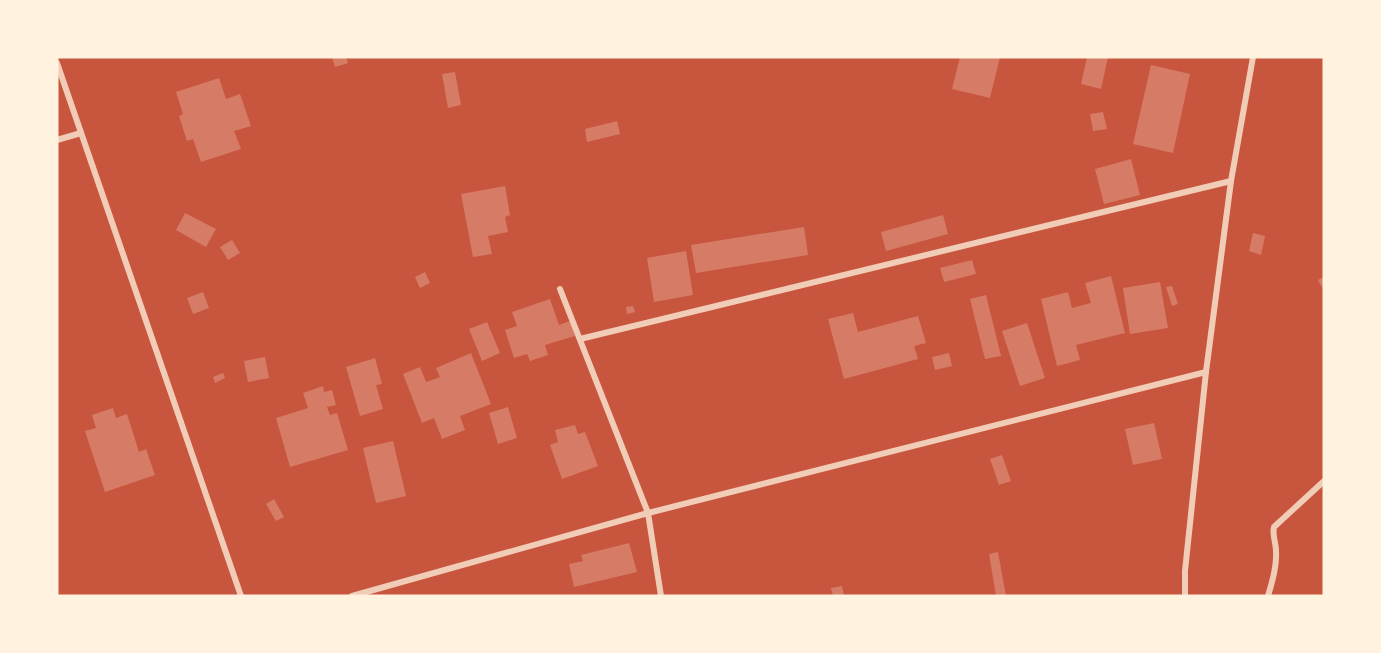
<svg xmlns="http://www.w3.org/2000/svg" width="1381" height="653" viewBox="0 0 1381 653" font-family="Poppins,sans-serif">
  <rect width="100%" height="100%" fill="#c8553d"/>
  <!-- building -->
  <g fill="#d67c66">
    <path d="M332,57H346L348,63L335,67Z"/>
    <path d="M960,57H1000L990,98L952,89Z"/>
    <path d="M1087,57H1108L1101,89L1081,84Z"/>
    <path d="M1151,65L1190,74L1173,153L1133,144Z"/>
    <path d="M455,72L461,105L448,108L442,74Z"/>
    <path d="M219,78L226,99L240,94L251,126L234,131L241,149L201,162L193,139L187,141L179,116L183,114L176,92Z"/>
    <path d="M1103,112L1107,129L1093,131L1090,114Z"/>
    <path d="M617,121L620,134L587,142L585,129Z"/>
    <path d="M1131,159L1140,195L1104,204L1095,169Z"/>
    <path d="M505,186L510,215L505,217L508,232L488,236L492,254L473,257L461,194Z"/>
    <path d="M185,213L216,229L206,247L176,230Z"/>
    <path d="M943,215L948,234L886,251L881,232Z"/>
    <path d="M804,227L808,255L696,273L691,245Z"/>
    <path d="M1253,233L1265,236L1261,255L1249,251Z"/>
    <path d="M232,240L240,253L228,260L220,247Z"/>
    <path d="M686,251L693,295L654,302L647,258Z"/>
    <path d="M972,260L976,274L944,282L940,268Z"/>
    <path d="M425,272L430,283L420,288L415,277Z"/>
    <path d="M1111,276L1125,333L1076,345L1080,360L1057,366L1041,299L1068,292L1072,308L1091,303L1085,283Z"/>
    <path d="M1324,277V291L1318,280Z"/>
    <path d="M1160,282L1168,328L1130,334L1123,288Z"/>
    <path d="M1172,286L1178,304L1172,306L1166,287Z"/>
    <path d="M203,292L209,308L193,314L187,298Z"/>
    <path d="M986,295L1001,356L985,359L970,299Z"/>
    <path d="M550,299L559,325L570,321L575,336L545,345L548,355L530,361L527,354L514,358L505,330L517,326L512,312Z"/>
    <path d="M633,306L635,312L627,314L626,307Z"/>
    <path d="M853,313L858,332L918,316L926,343L914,346L918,359L844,379L828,319Z"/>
    <path d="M487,322L500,353L482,361L469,329Z"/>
    <path d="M1027,323L1045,378L1020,386L1002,331Z"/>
    <path d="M471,353L491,404L460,416L465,430L442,439L434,418L422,423L403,374L420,367L426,382L440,377L436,368Z"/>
    <path d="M949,353L952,366L935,370L932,357Z"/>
    <path d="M265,357L269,378L248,382L244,361Z"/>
    <path d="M375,358L382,384L376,385L383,409L360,416L346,367Z"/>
    <path d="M223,373L225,378L215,383L213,377Z"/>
    <path d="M323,386L324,392L332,390L336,405L327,407L330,415L337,413L348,450L290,467L276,418L308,408L303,393Z"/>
    <path d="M508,407L517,438L498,444L489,413Z"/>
    <path d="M113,408L116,418L127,414L139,452L146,449L155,475L105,492L85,431L96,428L92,415Z"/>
    <path d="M1154,423L1162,459L1133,465L1125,429Z"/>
    <path d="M575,425L578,434L585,432L598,466L562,479L550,445L558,442L555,430Z"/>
    <path d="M393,441L406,496L376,503L363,448Z"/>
    <path d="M1002,455L1011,481L999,485L990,459Z"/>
    <path d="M274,499L284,517L276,521L266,504Z"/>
    <path d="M629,543L637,572L574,587L569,564L583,561L581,555Z"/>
    <path d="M998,552L1006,596H996L989,554Z"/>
    <path d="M842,586L844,596H833L831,588Z"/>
  </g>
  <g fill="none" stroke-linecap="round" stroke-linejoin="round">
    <!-- minor -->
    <g stroke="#f1ccb7" stroke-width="6">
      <path d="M57,63L241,596"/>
      <path d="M57,140L81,133"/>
      <path d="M560,289L648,513L661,596"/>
      <path d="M580,339L1231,181"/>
      <path d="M352,596L648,513L1206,372"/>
      <path d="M1185,596V571L1206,372L1231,181L1253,57"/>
      <path d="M1268,596C1272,582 1277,566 1276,551C1276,543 1272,535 1274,527L1324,481"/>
    </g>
  </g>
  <!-- border -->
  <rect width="1381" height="653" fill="none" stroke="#fff3e0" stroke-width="117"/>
</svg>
